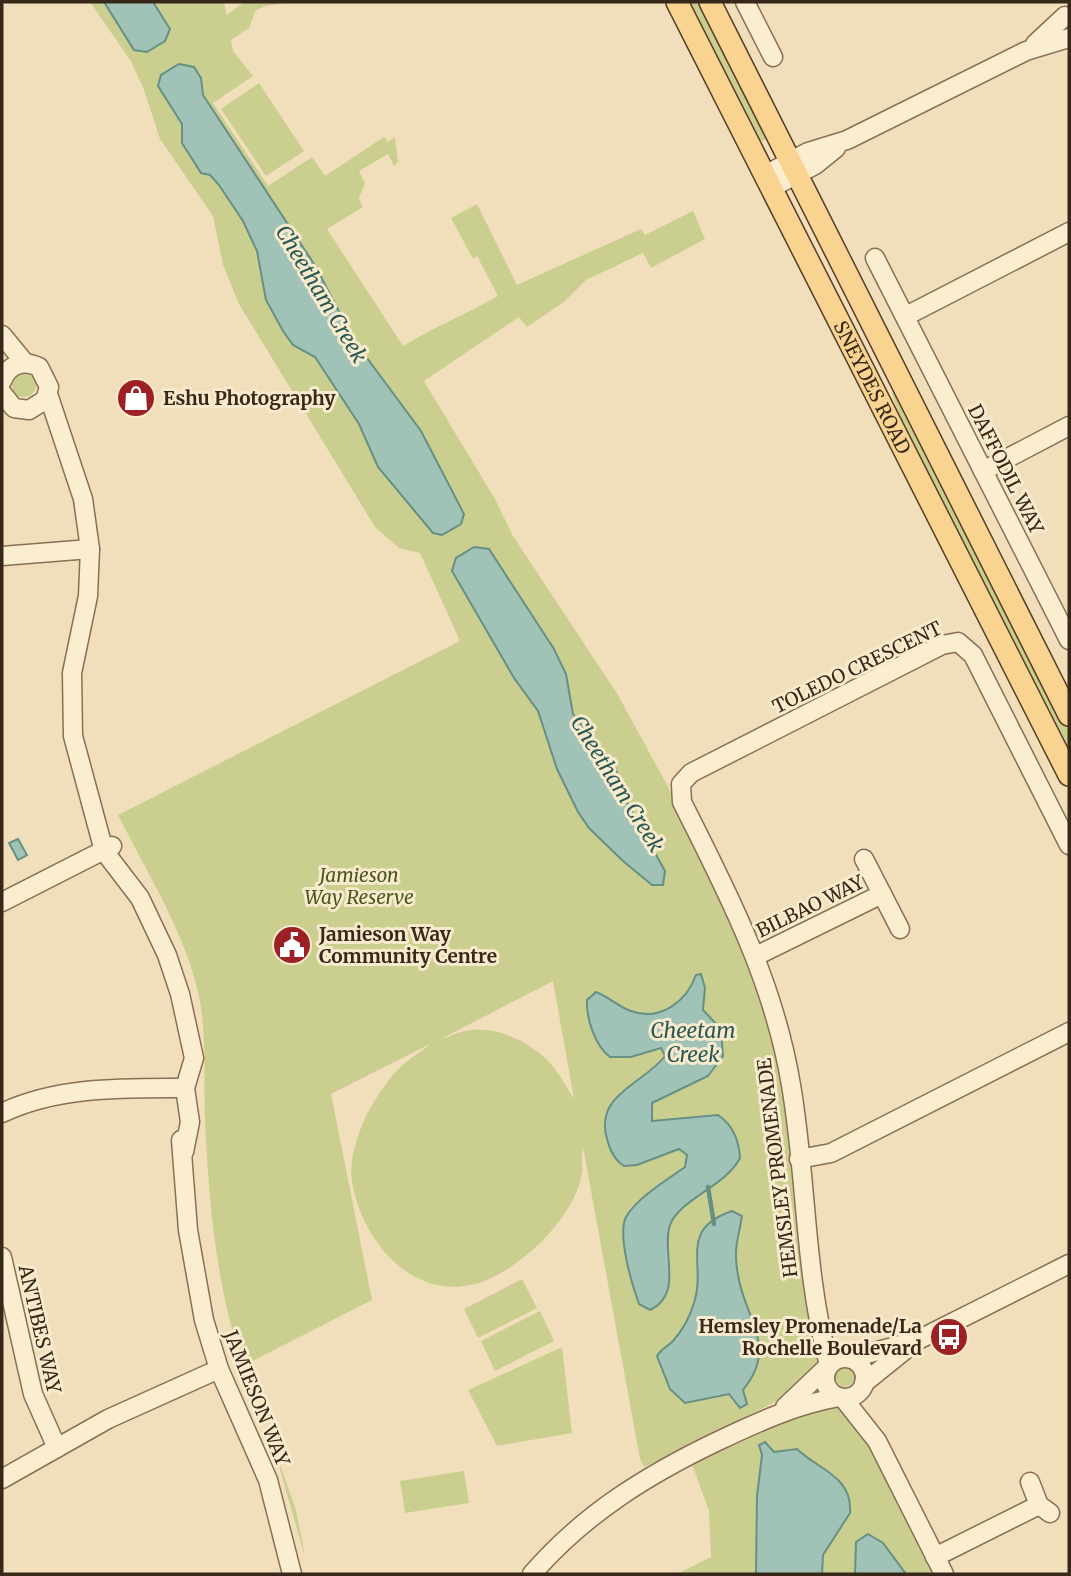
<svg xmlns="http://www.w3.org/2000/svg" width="1071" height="1576" viewBox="0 0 1071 1576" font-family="Merriweather,serif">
  <rect width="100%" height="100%" fill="#f1dfbc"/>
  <!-- green -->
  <g fill="#cacf90" fill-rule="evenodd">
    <path d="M90,2H224L227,15L244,2H292L265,6L255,11L249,28L231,40L233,51L253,76L213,103L268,186L312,157L325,176L384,137L388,142L395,137L398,162L394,166L388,154L359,171L365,183L359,198L363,207L327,229L403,346C434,327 466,314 498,296L477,256L473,259L451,218L477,204L517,285L641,229L645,235L693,211L705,239L651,268L643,253L586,280L564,302L527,327L519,317L424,381L495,499L513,536L618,695L674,798L745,943L782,1070L822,1362L791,1394L658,1461L644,1467L640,1459L583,1147C581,1156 584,1168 581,1178C574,1206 552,1234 530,1252C513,1266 493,1281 470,1285C408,1298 360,1236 352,1181C348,1157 362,1120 375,1100C383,1088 393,1072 405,1063C413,1056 423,1051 430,1044L331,1094L372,1300L243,1366C216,1285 209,1205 205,1121C203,1075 208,1033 197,988C182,927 146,871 118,815L460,641L420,553L399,548L375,527L239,304L223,265L213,216L160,139L143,87L130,60ZM553,981L574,1099C567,1088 560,1074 550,1063C531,1042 494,1024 465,1031C456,1033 448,1037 439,1040Z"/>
    <path d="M685,2H698L768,138L757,143Z"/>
    <path d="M259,83L304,151L266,176L221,109Z"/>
    <circle cx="24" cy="385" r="12"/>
    <path d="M897,391L1069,731V758L903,428L892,393Z"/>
    <path d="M522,1279L537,1308L478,1338L464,1309Z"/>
    <path d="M540,1311L554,1341L495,1371L481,1341Z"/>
    <path d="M562,1347L572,1433L497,1446L468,1390Z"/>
    <circle cx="845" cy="1377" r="10"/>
    <path d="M835,1403L856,1417L937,1574H677L711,1557L709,1511L692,1464L790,1415Z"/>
    <path d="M273,1445L296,1510L305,1557Z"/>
    <path d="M464,1471L469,1503L405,1513L400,1481Z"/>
  </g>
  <!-- water -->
  <g fill="#a0c2b7" stroke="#679084" stroke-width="2">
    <path d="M104,2H153L170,29L165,41L147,52L134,50Z"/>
    <path d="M179,64L194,67L201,78L203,95L316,267L353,339L421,431L464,514L461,524L442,535L433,533L378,467L359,424L315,357L293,345L283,331L266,300L257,251L243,221L219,185L210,175L201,173L182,143V124L158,86L161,75Z"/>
    <path d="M474,547L489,549L554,649L566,674L573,714L615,767L628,804L665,871L663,885H652L623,861L589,828L578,812L557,769L538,711L514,678L452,571L456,558Z"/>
    <path d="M18,839L27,855L18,860L9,843Z"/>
    <path d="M701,974L705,988L703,1010L721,1029L723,1056L708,1076L652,1103V1121L718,1115C733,1125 739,1141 740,1158C726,1186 680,1199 670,1225C661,1253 684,1294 650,1310L639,1304C632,1285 617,1235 626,1217C638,1197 667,1180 685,1167L687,1155L679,1149L637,1165L624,1166C614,1160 610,1150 607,1139C594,1094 644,1084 665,1056L661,1048L631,1057H610C595,1046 586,1018 587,1000L596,992C609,997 619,1007 631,1011C660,1022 687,1001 696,975Z"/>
    <path d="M732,1211L742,1216C738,1241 733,1247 738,1275C745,1320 779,1346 743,1390L747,1404L740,1408L729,1394L685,1403L670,1389L657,1356C661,1349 667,1347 673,1341C682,1331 690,1316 694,1303C707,1263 677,1230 732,1211Z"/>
    <path d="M765,1442L774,1452L797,1449C817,1469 853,1476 850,1513L823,1555L822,1574H756L757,1496L762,1455L759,1445Z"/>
    <path d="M868,1534L883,1543L906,1574H855L856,1542Z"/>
  </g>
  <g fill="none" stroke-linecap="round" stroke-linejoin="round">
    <!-- stream -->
    <path stroke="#679084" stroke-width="4.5" d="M708,1187L714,1224"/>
    <defs>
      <g id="minor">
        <path d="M745,2L773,57"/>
        <path d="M1035,44L1065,16"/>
        <path d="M765,175L808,152L847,140L1026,51L1069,38"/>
        <path d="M771,188L815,165L836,148"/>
        <path d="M875,258L1069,640"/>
        <path d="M906,316L1069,232"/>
        <path d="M2,335L25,363"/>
        <path d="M2,381C8,365 23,359 39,367L49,387L45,400L29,410L14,408L2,393"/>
        <path d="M48,394L83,499L90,549L88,596L72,673L73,736L104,851L140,898L167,955L180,994L194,1058L185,1088L190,1122L184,1152"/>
        <path d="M983,471L1069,426"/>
        <path d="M2,556L90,549"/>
        <path d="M864,859L900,929"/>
        <path d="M2,902L112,846"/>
        <path d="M756,956L882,894"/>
        <path d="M2,1113C58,1086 125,1088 185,1088"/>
        <path d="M181,1140L188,1230L204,1320L219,1369L268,1480L292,1574"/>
        <path d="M799,1159L831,1153L1069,1032"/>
        <path d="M2,1257L33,1394L57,1448"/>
        <circle cx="845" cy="1378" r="20"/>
        <path d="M851,1358L916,1341L1069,1264"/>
        <path d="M829,1365C804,1273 807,1178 791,1085C774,982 728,893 682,802L681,784L691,773L942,645L958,642L973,655L1069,845"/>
        <path d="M864,1383L905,1350"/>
        <path d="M843,1398L877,1441L944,1574"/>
        <path d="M785,1407L826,1368"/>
        <path d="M2,1479L108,1419L219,1369"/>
        <path d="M1030,1482L1039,1505L1050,1513"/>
        <path d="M935,1557L1039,1505"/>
        <path d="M532,1574C584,1514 647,1475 718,1441C758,1422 795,1405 839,1397"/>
      </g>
      <g id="major">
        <path id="s1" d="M677,2L1069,775"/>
        <path d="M710,2L1069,715"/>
      </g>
    </defs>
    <!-- minor casing -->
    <use href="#minor" stroke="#8a6f54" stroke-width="21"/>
    <!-- major casing -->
    <use href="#major" stroke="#573d29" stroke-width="24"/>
    <!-- minor -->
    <use href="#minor" stroke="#fbedd0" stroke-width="18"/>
    <!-- major -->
    <use href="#major" stroke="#f8d490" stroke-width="21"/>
  </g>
  <!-- icons -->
  <defs>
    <symbol id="shop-disc" viewBox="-11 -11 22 22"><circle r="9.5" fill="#9d2025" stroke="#f8eacc"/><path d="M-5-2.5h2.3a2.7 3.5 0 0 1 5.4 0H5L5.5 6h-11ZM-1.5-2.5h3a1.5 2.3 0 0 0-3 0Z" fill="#fff"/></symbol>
    <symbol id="civic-disc" viewBox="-11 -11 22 22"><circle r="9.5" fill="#9d2025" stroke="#f8eacc"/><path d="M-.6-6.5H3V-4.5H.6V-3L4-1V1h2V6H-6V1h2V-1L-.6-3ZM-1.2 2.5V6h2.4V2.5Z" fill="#fff"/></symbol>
    <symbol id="bus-disc" viewBox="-11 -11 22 22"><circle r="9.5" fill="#9d2025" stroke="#f8eacc"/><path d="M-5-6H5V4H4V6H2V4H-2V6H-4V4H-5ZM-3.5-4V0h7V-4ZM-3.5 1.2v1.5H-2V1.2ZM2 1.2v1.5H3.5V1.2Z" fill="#fff"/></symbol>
  </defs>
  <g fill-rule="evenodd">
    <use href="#shop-disc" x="114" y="376" width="44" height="44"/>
    <use href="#civic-disc" x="270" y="923" width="44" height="44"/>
    <use href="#bus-disc" x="927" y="1315" width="44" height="44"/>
  </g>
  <g text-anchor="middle" stroke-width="6" stroke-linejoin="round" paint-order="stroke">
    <!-- street labels -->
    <g font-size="19" fill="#38281a" stroke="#f8eacc">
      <text dy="7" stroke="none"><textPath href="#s1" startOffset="432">SNEYDES ROAD</textPath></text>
      <text transform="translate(1006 469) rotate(63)" y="7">DAFFODIL WAY</text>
      <text transform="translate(857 667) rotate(-26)" y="7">TOLEDO CRESCENT</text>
      <text transform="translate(810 906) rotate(-26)" y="7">BILBAO WAY</text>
      <text transform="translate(777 1168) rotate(-97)" y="7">HEMSLEY PROMENADE</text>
      <text transform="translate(40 1329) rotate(77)" y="7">ANTIBES WAY</text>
      <text transform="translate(257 1398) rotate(68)" y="7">JAMIESON WAY</text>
    </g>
    <!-- poi labels -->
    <g font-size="19" font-weight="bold" fill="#38281a" stroke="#f8eacc" text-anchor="start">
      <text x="163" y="405">Eshu Photography</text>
      <text x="319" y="941">Jamieson Way<tspan x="319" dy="22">Community Centre</tspan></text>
      <text x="922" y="1333" text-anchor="end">Hemsley Promenade/La<tspan x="922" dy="22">Rochelle Boulevard</tspan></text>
    </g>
    <!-- park labels -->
    <g font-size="19" font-style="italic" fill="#4a561f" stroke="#f8eacc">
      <text x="359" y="882">Jamieson<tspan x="359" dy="22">Way Reserve</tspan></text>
    </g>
    <!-- water labels -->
    <g font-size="21" font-style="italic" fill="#285954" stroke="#f8eacc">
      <text transform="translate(321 294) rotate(59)" y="7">Cheetham Creek</text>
      <text transform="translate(617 784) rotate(58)" y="7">Cheetham Creek</text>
      <text x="693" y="1038">Cheetam<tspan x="693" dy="24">Creek</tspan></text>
    </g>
  </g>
  <!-- border -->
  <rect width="1071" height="1576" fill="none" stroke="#38281a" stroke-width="7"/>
</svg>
